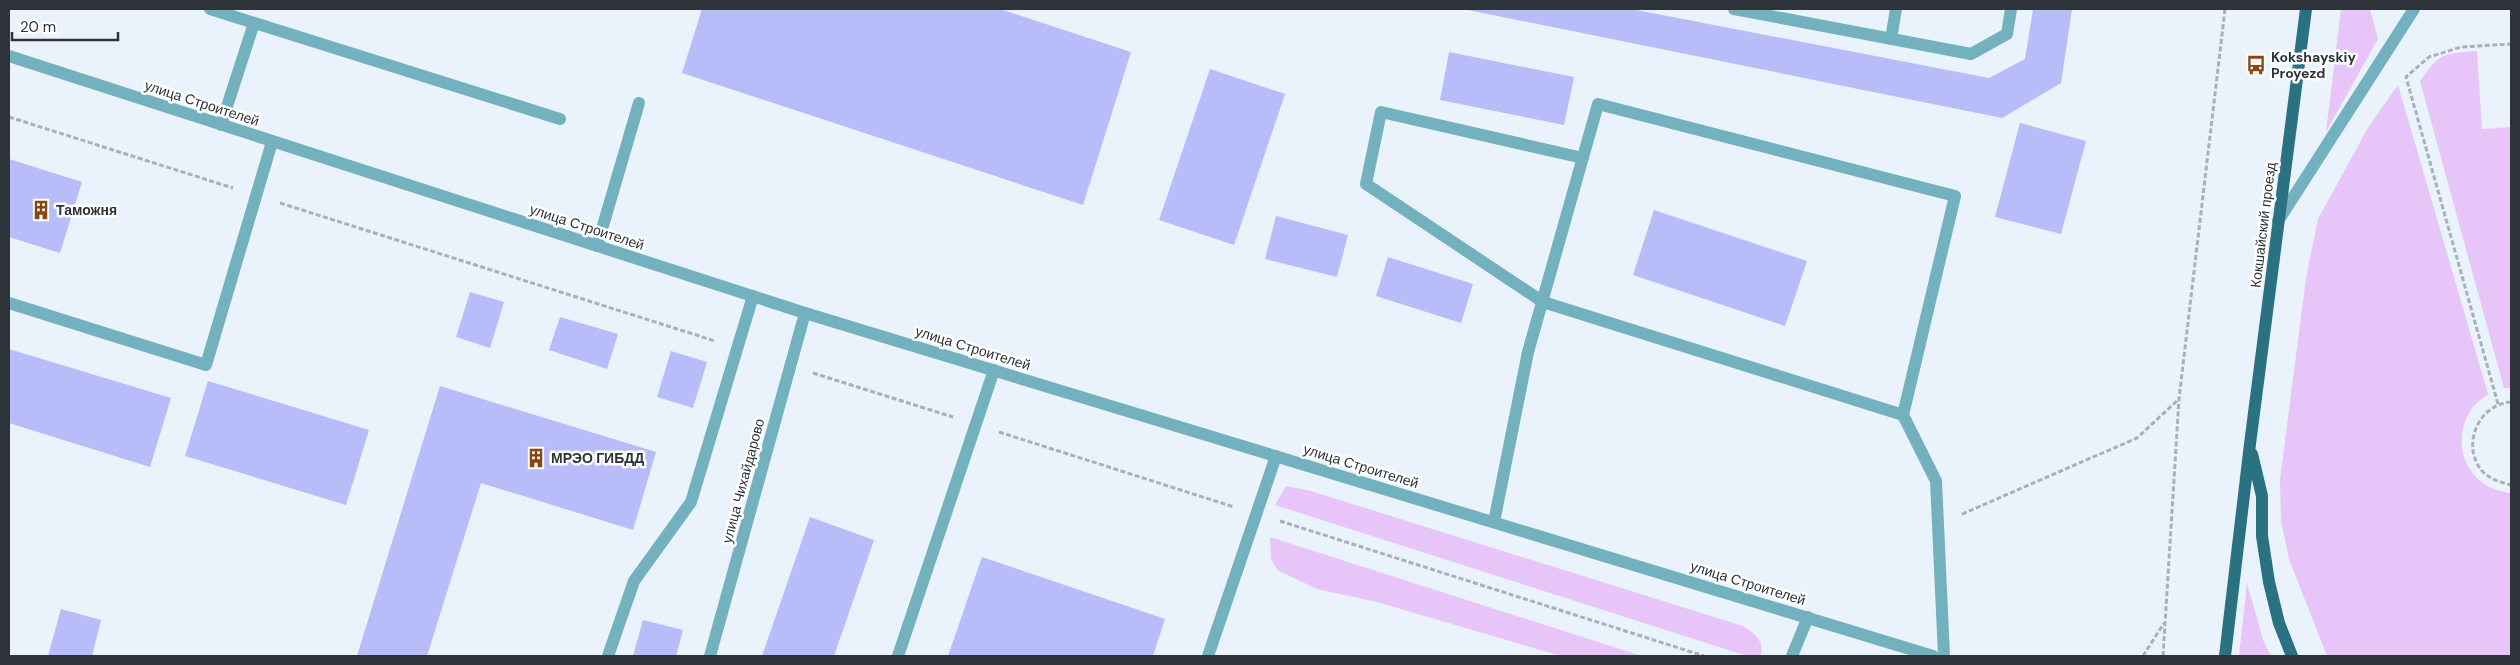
<svg xmlns="http://www.w3.org/2000/svg" width="2520" height="665" viewBox="0 0 2520 665" font-family="'DM Sans',sans-serif">
  <rect width="100%" height="100%" fill="#eaf3fc"/>
  <!-- green -->
  <g fill="#e8c5f8">
    <path d="M2341,9H2370L2378,39L2326,132Z"/>
    <path d="M2477,51L2482,129L2511,127V388H2504L2420,81C2441,52 2442,54 2477,51Z"/>
    <path d="M2398,85L2488,394C2482,399 2474,404 2471,410C2448,445 2469,490 2511,493V656H2327L2289,559L2281,521L2280,480L2306,278L2318,219L2369,126Z"/>
    <path d="M1286,486L1311,491L1743,626C1755,634 1764,640 1761,656H1747L1275,505Z"/>
    <path d="M1270,537L1642,656H1561L1377,602L1317,589L1277,570L1271,559Z"/>
    <path d="M2247,583L2263,640L2271,656H2239Z"/>
  </g>
  <!-- building -->
  <g fill="#b8bcf9">
    <path d="M702,9H1000L1131,52L1083,205L682,73Z"/>
    <path d="M1631,9L1989,78L2025,59L2033,9H2072L2061,83L2002,118L1468,10Z"/>
    <path d="M1449,52L1574,77L1564,125L1440,100Z"/>
    <path d="M1210,69L1285,94L1234,245L1159,220Z"/>
    <path d="M2020,123L2086,141L2061,234L1995,217Z"/>
    <path d="M9,159L82,182L60,253L9,237Z"/>
    <path d="M1654,210L1807,261L1785,326L1633,275Z"/>
    <path d="M1276,216L1348,235L1337,277L1265,259Z"/>
    <path d="M1388,257L1473,284L1461,323L1376,296Z"/>
    <path d="M470,292L504,302L490,348L456,337Z"/>
    <path d="M560,317L618,334L607,369L549,350Z"/>
    <path d="M9,349L171,398L150,467L9,423Z"/>
    <path d="M671,351L707,362L693,408L657,397Z"/>
    <path d="M208,381L369,430L346,505L185,456Z"/>
    <path d="M440,386L656,452L633,530L481,483L427,656H357Z"/>
    <path d="M810,517L874,540L834,656H762Z"/>
    <path d="M982,557L1165,619L1153,656H948Z"/>
    <path d="M61,609L101,620L92,656H48Z"/>
    <path d="M643,620L683,630L676,656H633Z"/>
  </g>
  <g fill="none" stroke-linecap="round" stroke-linejoin="round">
    <!-- path -->
    <g stroke="#a8b0b8" stroke-width="3" stroke-dasharray="5 2.5" stroke-linecap="butt">
      <path d="M9,117L233,188"/>
      <path d="M280,203L715,341"/>
      <path d="M813,373L953,417"/>
      <path d="M2511,402C2478,404 2460,447 2483,472C2491,480 2501,482 2511,485"/>
      <path d="M2498,404L2406,77L2429,57L2461,47L2511,44"/>
      <path d="M999,432L1234,507"/>
      <path d="M1962,514L2137,438L2179,399"/>
      <path d="M1280,521L1704,656"/>
      <path d="M2143,656L2164,623"/>
      <path d="M2163,656L2179,399L2225,9"/>
    </g>
    <!-- lane -->
    <g stroke="#74b1bf" stroke-width="12">
      <path d="M210,9L560,119"/>
      <path d="M1734,9L1971,54L2007,34L2011,9"/>
      <path d="M1891,39L1896,9"/>
      <path d="M221,125L254,23"/>
      <path d="M2278,221L2414,9"/>
      <path d="M597,246L639,103"/>
      <path d="M9,303L206,365L272,142"/>
      <path d="M1903,415L1936,481L1944,656"/>
      <path d="M1494,522L1528,352L1598,104L1955,196L1903,415L1543,302L1366,184L1381,112L1583,158"/>
      <path d="M608,656L634,581L691,502L753,296"/>
      <path d="M898,656L994,370"/>
      <path d="M1208,656L1276,456"/>
      <path d="M1792,656L1808,617"/>
    </g>
    <!-- street -->
    <g stroke="#74b1bf" stroke-width="12">
      <path d="M9,56L805,313L1933,656"/>
      <path d="M710,656L805,313"/>
    </g>
    <!-- primary -->
    <g stroke="#2a7282" stroke-width="12">
      <path d="M2252,454L2262,496V536L2269,582L2279,623L2292,656"/>
      <path d="M2225,656L2250,444L2306,9"/>
    </g>
  </g>
  <!-- icons -->
  <defs>
    <symbol id="bus-bare" viewBox="-9 -9 18 18"><path d="M-5-6H5V4H4V6H2V4H-2V6H-4V4H-5ZM-3.5-4V0h7V-4ZM-3.5 1.2v1.5H-2V1.2ZM2 1.2v1.5H3.5V1.2Z" fill="#884710" stroke="#fff" stroke-width="2.5" paint-order="stroke"/></symbol>
    <symbol id="building-bare" viewBox="-9 -9 18 18"><path d="M-4-6H4V6H1V3H-1V6H-4ZM-2.5-4.3h1.7v1.8h-1.7ZM.8-4.3h1.7v1.8H.8ZM-2.5-1h1.7V.8h-1.7ZM.8-1h1.7V.8H.8Z" fill="#884710" stroke="#fff" stroke-width="2.5" paint-order="stroke"/></symbol>
  </defs>
  <g fill-rule="evenodd">
    <use href="#bus-bare" x="2242" y="51" width="28" height="28"/>
    <use href="#building-bare" x="27" y="196" width="28" height="28"/>
    <use href="#building-bare" x="522" y="444" width="28" height="28"/>
  </g>
  <g text-anchor="middle" stroke-width="5" stroke-linejoin="round" paint-order="stroke">
    <!-- poi labels -->
    <g font-size="14" font-weight="bold" fill="#2d3338" stroke="#fff" text-anchor="start">
      <text x="2271" y="62">Kokshayskiy<tspan x="2271" dy="16">Proyezd</tspan></text>
      <text x="56" y="215">Таможня</text>
      <text x="551" y="463">МРЭО ГИБДД</text>
    </g>
    <!-- street labels -->
    <g font-size="14" fill="#2d3338" stroke="#fff">
      <text transform="translate(202 103) rotate(18)" y="5">улица Строителей</text>
      <text transform="translate(2263 225) rotate(-83)" y="5">Кокшайский проезд</text>
      <text transform="translate(587 227) rotate(18)" y="5">улица Строителей</text>
      <text transform="translate(973 348) rotate(17)" y="5">улица Строителей</text>
      <text transform="translate(1361 466) rotate(17)" y="5">улица Строителей</text>
      <text transform="translate(743 481) rotate(-75)" y="5">улица Чихайдарово</text>
      <text transform="translate(1748 583) rotate(17)" y="5">улица Строителей</text>
    </g>
  </g>
  <!-- border -->
  <rect width="2520" height="665" fill="none" stroke="#2d3338" stroke-width="20"/>
  <!-- scale -->
  <path d="M12 32v8h106v-8" fill="none" stroke="#2d3338" stroke-width="2.5"/>
  <text x="20" y="32" font-size="15" fill="#2d3338" stroke="#ffffff" stroke-width="4" paint-order="stroke">20 m</text>
</svg>
